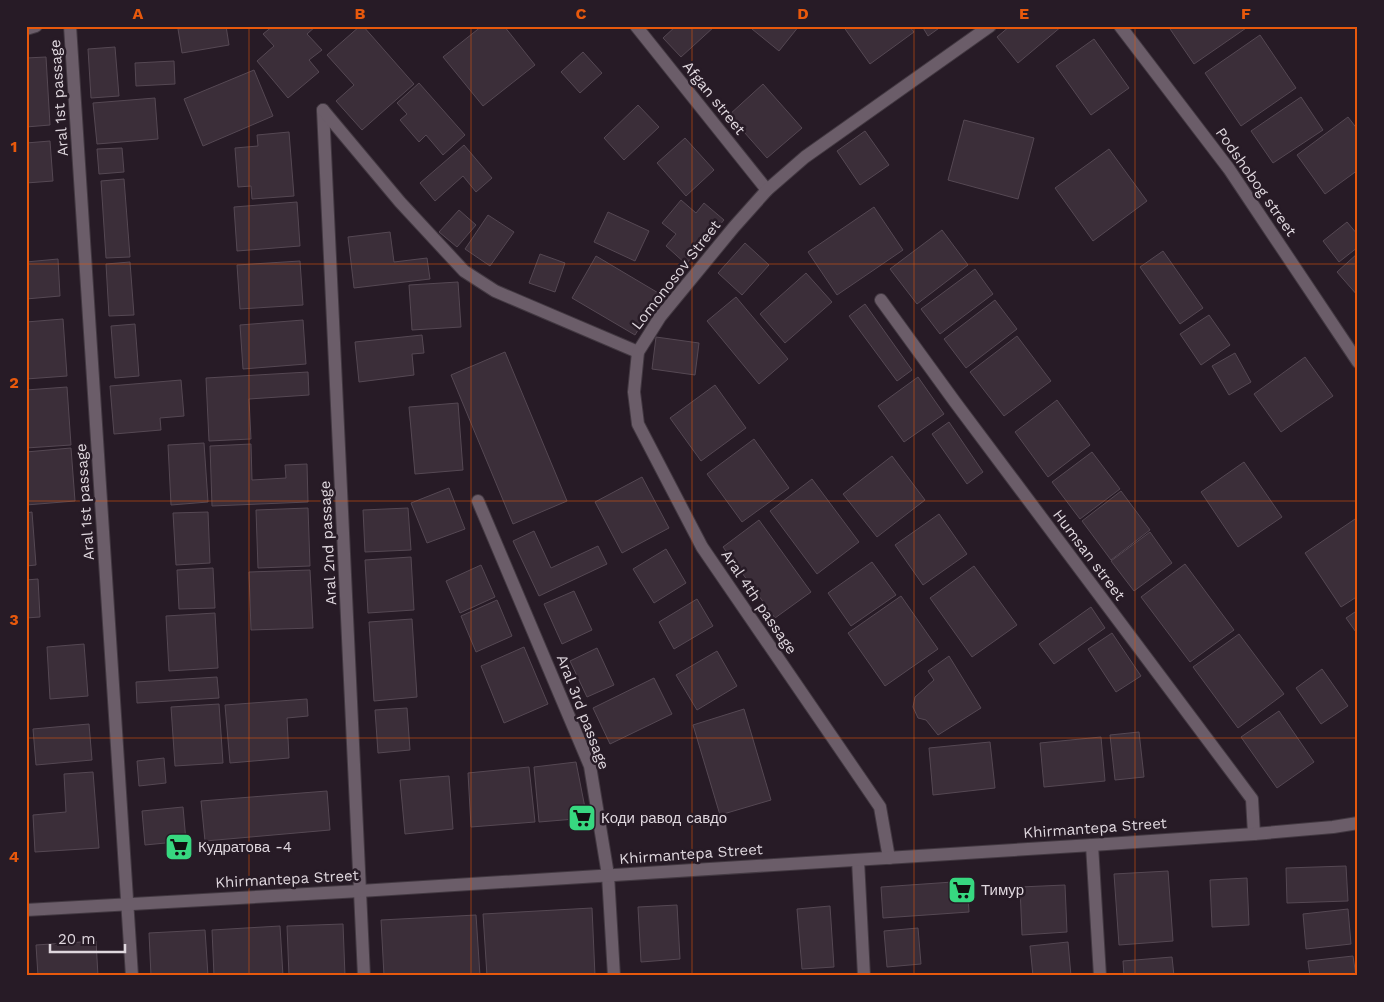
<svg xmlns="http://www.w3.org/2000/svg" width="1384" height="1002" viewBox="0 0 1384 1002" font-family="'Work Sans',sans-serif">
  <rect width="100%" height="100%" fill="#271b26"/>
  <!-- building -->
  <g fill="#3b2e39" stroke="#554853">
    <path d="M195,26H226L229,45L182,53L178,29Z"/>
    <path d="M273,26H316L307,34L322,50L309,60L319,72L288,98L257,61L274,46L263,34Z"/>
    <path d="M360,26H363L414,84L362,130L336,101L354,85L327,55Z"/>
    <path d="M482,26H504L535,65L483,106L443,57Z"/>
    <path d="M676,26H715L681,57L663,38Z"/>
    <path d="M755,26H799L779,51L752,29Z"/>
    <path d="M843,26H909L914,32L870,64Z"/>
    <path d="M922,26H942L928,36Z"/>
    <path d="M1010,26H1062L1018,63L997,37Z"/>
    <path d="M1168,26H1249L1194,64Z"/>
    <path d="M1260,35L1296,88L1241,126L1205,73Z"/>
    <path d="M1094,39L1129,88L1091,115L1056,66Z"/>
    <path d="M115,47L119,96L91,98L88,49Z"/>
    <path d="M583,52L602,73L580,93L561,72Z"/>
    <path d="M46,57L50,125L26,127V58Z"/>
    <path d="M174,61L175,84L136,86L135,63Z"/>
    <path d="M254,70L273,116L203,146L184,99Z"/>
    <path d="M419,83L465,135L443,155L426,135L419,142L400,120L407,114L397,103Z"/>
    <path d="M763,84L802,128L767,158L729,115Z"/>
    <path d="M1301,97L1323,130L1273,163L1251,131Z"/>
    <path d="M155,98L158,139L97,144L93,103Z"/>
    <path d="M638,105L659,127L624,160L604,138Z"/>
    <path d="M1348,117L1358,130V170L1325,194L1297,155Z"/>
    <path d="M964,120L1034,138L1018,199L948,180Z"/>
    <path d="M865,131L889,165L860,185L837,151Z"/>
    <path d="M289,132L294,196L252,199L251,186L238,187L235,148L258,146L257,135Z"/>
    <path d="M685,138L714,170L686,196L657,163Z"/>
    <path d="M50,141L53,181L26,183V143Z"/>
    <path d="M464,145L492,178L476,192L463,176L435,201L420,183Z"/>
    <path d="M122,148L124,172L99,174L97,149Z"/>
    <path d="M1109,149L1147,201L1093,241L1055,188Z"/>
    <path d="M124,179L130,257L106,258L101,181Z"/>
    <path d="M681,200L696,213L704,203L724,220L686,264L666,246L676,234L662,223Z"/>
    <path d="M297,202L300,246L237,251L234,207Z"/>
    <path d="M874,207L903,250L837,295L808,252Z"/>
    <path d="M459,210L476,225L457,247L439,232Z"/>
    <path d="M608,212L649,231L635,261L594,242Z"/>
    <path d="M488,215L514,232L490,266L465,249Z"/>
    <path d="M1347,222L1358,235V247L1339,262L1323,241Z"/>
    <path d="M942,230L968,265L917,304L890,269Z"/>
    <path d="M390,232L394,262L427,258L430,279L354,288L348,237Z"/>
    <path d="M745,243L769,265L742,295L718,273Z"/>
    <path d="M1163,251L1203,308L1180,324L1140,267Z"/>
    <path d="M1358,253V296L1337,272Z"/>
    <path d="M540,254L565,263L555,292L529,283Z"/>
    <path d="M596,256L660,294L635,335L572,298Z"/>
    <path d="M58,259L60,296L26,299V262Z"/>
    <path d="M300,261L303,305L240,309L237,265Z"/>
    <path d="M130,262L134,315L109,316L106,264Z"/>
    <path d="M975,269L993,294L940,334L921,309Z"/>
    <path d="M806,273L832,302L785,343L760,314Z"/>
    <path d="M458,282L461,327L412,330L409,285Z"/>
    <path d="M736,297L788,359L759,384L707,321Z"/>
    <path d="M995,300L1017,329L966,368L944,339Z"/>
    <path d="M865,304L912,370L897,381L849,316Z"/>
    <path d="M1209,315L1230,345L1201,365L1180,334Z"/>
    <path d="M63,319L67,376L26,379V322Z"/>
    <path d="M303,320L306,364L243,369L240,325Z"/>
    <path d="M135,324L139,376L115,378L111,326Z"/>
    <path d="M422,335L424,353L412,354L414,375L359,382L355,342Z"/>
    <path d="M1017,336L1051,381L1004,416L970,372Z"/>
    <path d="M656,337L699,343L695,375L652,369Z"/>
    <path d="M505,352L567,501L513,524L451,375Z"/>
    <path d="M1235,353L1251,382L1229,395L1212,366Z"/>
    <path d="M1305,357L1333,396L1281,432L1254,394Z"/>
    <path d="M308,372L309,395L249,399L251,439L209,441L206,378Z"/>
    <path d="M918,377L944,414L904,442L878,406Z"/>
    <path d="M181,380L184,416L160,418L161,430L114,434L110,386Z"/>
    <path d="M715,385L746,428L701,461L670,418Z"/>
    <path d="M67,387L71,445L26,448V390Z"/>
    <path d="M1057,400L1090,445L1048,477L1015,432Z"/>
    <path d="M458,403L463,470L415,474L409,407Z"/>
    <path d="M949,422L983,472L967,484L932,434Z"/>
    <path d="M754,439L789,488L742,522L707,474Z"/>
    <path d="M204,443L208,502L171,505L168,445Z"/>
    <path d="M251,444L252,480L286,478L285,465L307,464L308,502L212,506L210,446Z"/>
    <path d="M71,448L75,501L26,505V452Z"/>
    <path d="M1092,452L1120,489L1080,519L1052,482Z"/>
    <path d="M892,456L925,500L877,537L843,494Z"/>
    <path d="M1244,462L1282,517L1238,547L1201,492Z"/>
    <path d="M642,477L669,528L622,553L595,502Z"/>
    <path d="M812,479L859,542L817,574L770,511Z"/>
    <path d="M449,488L465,529L427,543L411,503Z"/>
    <path d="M1121,491L1150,530L1111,560L1082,521Z"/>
    <path d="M308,508L310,566L258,568L256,510Z"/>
    <path d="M408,508L411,550L365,552L363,510Z"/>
    <path d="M32,512L36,565L26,566V513Z"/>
    <path d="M208,512L210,563L176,565L173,513Z"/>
    <path d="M939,514L967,554L923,585L895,545Z"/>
    <path d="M1358,517V596L1341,607L1305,553Z"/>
    <path d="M759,520L811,592L775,618L723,547Z"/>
    <path d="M534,531L551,568L598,546L607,564L539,596L513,541Z"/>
    <path d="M1150,532L1172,563L1134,591L1111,561Z"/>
    <path d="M666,549L686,583L654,603L633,569Z"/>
    <path d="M411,557L414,610L368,613L365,560Z"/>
    <path d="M872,562L896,595L851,626L828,593Z"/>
    <path d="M1185,564L1234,630L1190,662L1141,597Z"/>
    <path d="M481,565L495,597L460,613L446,581Z"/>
    <path d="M974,566L1017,625L972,657L930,598Z"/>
    <path d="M213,568L215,608L179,609L177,570Z"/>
    <path d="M310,570L313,628L251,630L249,572Z"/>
    <path d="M38,579L40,617L26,618V580Z"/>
    <path d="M574,591L592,630L562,644L544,604Z"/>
    <path d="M901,596L938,649L885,686L848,633Z"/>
    <path d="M697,599L713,626L674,649L659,622Z"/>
    <path d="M497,600L512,636L476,652L461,616Z"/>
    <path d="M1091,607L1105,628L1054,664L1039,644Z"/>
    <path d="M1358,610V635L1346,618Z"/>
    <path d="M215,613L218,668L169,671L166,616Z"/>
    <path d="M412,619L417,697L374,701L369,622Z"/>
    <path d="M1112,633L1141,676L1116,692L1088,649Z"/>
    <path d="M1239,634L1284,694L1238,728L1193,667Z"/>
    <path d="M84,644L88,696L50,699L47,647Z"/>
    <path d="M524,647L548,704L504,723L481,666Z"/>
    <path d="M597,648L614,685L587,697L570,661Z"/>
    <path d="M717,651L737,686L697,710L676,675Z"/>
    <path d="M949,656L981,708L938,735L926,720L918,718L913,707L915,697L934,680L928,671Z"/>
    <path d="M1322,669L1348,706L1321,724L1296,688Z"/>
    <path d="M217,677L219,698L137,703L136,682Z"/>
    <path d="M654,678L672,714L610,744L593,708Z"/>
    <path d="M307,699L308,716L287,718L289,758L230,763L225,705Z"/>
    <path d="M219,704L223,763L175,766L171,707Z"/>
    <path d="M407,708L410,750L378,753L375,710Z"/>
    <path d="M744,709L771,800L720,815L693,725Z"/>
    <path d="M1279,711L1314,762L1277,788L1241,737Z"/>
    <path d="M89,724L92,760L36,765L33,729Z"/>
    <path d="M1139,732L1144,777L1115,780L1110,735Z"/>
    <path d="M1101,737L1105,781L1044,787L1040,743Z"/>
    <path d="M990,742L995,788L933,795L929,748Z"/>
    <path d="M164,758L166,783L139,786L137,761Z"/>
    <path d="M576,762L587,818L539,822L534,767Z"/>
    <path d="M529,767L535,822L471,827L468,773Z"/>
    <path d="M93,772L99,848L35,852L33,815L66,812L64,774Z"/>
    <path d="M449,776L453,829L405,834L400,780Z"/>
    <path d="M327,791L330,830L205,841L201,801Z"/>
    <path d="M183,807L186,841L145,845L142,811Z"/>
    <path d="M1346,866L1348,901L1287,903L1286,868Z"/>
    <path d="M1168,871L1173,941L1119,945L1114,874Z"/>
    <path d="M1247,878L1249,925L1212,927L1210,880Z"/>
    <path d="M967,881L969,912L883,918L881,887Z"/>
    <path d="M1065,885L1067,932L1022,935L1020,887Z"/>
    <path d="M677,905L680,959L641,962L638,907Z"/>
    <path d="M830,906L834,967L802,969L797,909Z"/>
    <path d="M592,908L595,976H487L483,914Z"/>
    <path d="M1348,909L1351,944L1306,949L1303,914Z"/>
    <path d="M476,915L480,976H384L381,920Z"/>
    <path d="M343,924L345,976H289L287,926Z"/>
    <path d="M280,926L283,976H214L212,930Z"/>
    <path d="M918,928L921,964L887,967L884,931Z"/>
    <path d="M205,930L208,976H151L149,933Z"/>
    <path d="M96,941L98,976H38L36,945Z"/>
    <path d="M1068,942L1071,976H1033L1030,946Z"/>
    <path d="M1353,956L1356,976H1310L1308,961Z"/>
    <path d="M1172,957L1174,976H1124L1123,961Z"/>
  </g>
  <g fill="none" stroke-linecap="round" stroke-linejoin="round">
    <defs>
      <g id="minor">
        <path d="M70,26L132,976"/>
        <path d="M636,26L767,190"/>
        <path d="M1120,26L1229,169L1358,362"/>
        <path d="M26,29L36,26"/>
        <path d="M323,110L364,976"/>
        <path d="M323,110L400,202L464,271L495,291L638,352"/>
        <path d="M881,300L955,402L1252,799L1254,834"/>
        <path d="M478,501L590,766L608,875L614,976"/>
        <path d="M1092,845L1100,976"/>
        <path d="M889,858L880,807L702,547L638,424L634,392L638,352L660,317L734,227L767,190L805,157L990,26"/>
        <path d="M858,860L864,976"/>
        <path d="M26,910L360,891L1092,845L1254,834L1333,827L1358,823"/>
      </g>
    </defs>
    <!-- minor casing -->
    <use href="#minor" stroke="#423841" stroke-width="14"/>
    <!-- minor -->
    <use href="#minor" stroke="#6b5d69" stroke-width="12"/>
  </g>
  <!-- grid -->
  <path fill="none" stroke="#e8590c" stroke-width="1" stroke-opacity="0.55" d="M249,26V976M471,26V976M692,26V976M914,26V976M1135,26V976M26,264H1358M26,501H1358M26,738H1358"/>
  <!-- icons -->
  <defs>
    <symbol id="supermarket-square" viewBox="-11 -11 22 22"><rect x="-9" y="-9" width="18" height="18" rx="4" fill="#37d880" stroke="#271b26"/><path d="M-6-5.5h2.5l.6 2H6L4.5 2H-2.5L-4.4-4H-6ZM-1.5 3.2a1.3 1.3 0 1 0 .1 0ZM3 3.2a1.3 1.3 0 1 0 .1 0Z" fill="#111"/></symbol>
  </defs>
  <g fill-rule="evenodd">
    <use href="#supermarket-square" x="566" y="802" width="32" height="32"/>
    <use href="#supermarket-square" x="163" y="831" width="32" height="32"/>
    <use href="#supermarket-square" x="946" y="874" width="32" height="32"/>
  </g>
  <g text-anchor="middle" stroke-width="5" stroke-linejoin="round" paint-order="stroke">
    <!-- street labels -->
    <g font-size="15" fill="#dfd7de" stroke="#271b26">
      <text transform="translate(59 98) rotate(-94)" y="5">Aral 1st passage</text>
      <text transform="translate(714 98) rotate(51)" y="5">Afgan street</text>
      <text transform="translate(1256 182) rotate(55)" y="5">Podshobog street</text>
      <text transform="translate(676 275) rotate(-52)" y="5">Lomonosov Street</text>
      <text transform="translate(85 502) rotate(-94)" y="5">Aral 1st passage</text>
      <text transform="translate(328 543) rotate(-93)" y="5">Aral 2nd passage</text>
      <text transform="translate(1089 555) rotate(53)" y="5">Humsan street</text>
      <text transform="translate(759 602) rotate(56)" y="5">Aral 4th passage</text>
      <text transform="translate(583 712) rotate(69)" y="5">Aral 3rd passage</text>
      <text transform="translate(1095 828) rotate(-4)" y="5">Khirmаntepa Street</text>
      <text transform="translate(691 854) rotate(-4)" y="5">Khirmаntepa Street</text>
      <text transform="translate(287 879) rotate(-3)" y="5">Khirmаntepa Street</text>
    </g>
    <!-- poi labels -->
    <g font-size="15" fill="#dfd7de" stroke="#271b26" text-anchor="start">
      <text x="601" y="823">Коди равод савдо</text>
      <text x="198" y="852">Кудратова -4</text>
      <text x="981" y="895">Тимур</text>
    </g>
  </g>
  <!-- border -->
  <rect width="1384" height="1002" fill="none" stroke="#271b26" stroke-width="55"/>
  <!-- scale -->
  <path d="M50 944v8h75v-8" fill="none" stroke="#dfd7de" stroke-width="2.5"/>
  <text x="58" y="944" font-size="15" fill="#dfd7de" stroke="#271b26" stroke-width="4" paint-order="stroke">20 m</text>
  <rect x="28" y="28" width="1328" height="946" fill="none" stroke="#e8590c" stroke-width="2"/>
  <g font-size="16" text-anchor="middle" font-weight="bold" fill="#e8590c">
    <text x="138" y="19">A</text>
    <text x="360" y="19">B</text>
    <text x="581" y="19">C</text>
    <text x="803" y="19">D</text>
    <text x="1024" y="19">E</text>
    <text x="1246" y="19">F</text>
    <text x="14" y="152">1</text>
    <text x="14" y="388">2</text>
    <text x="14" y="625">3</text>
    <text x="14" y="862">4</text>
  </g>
</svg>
